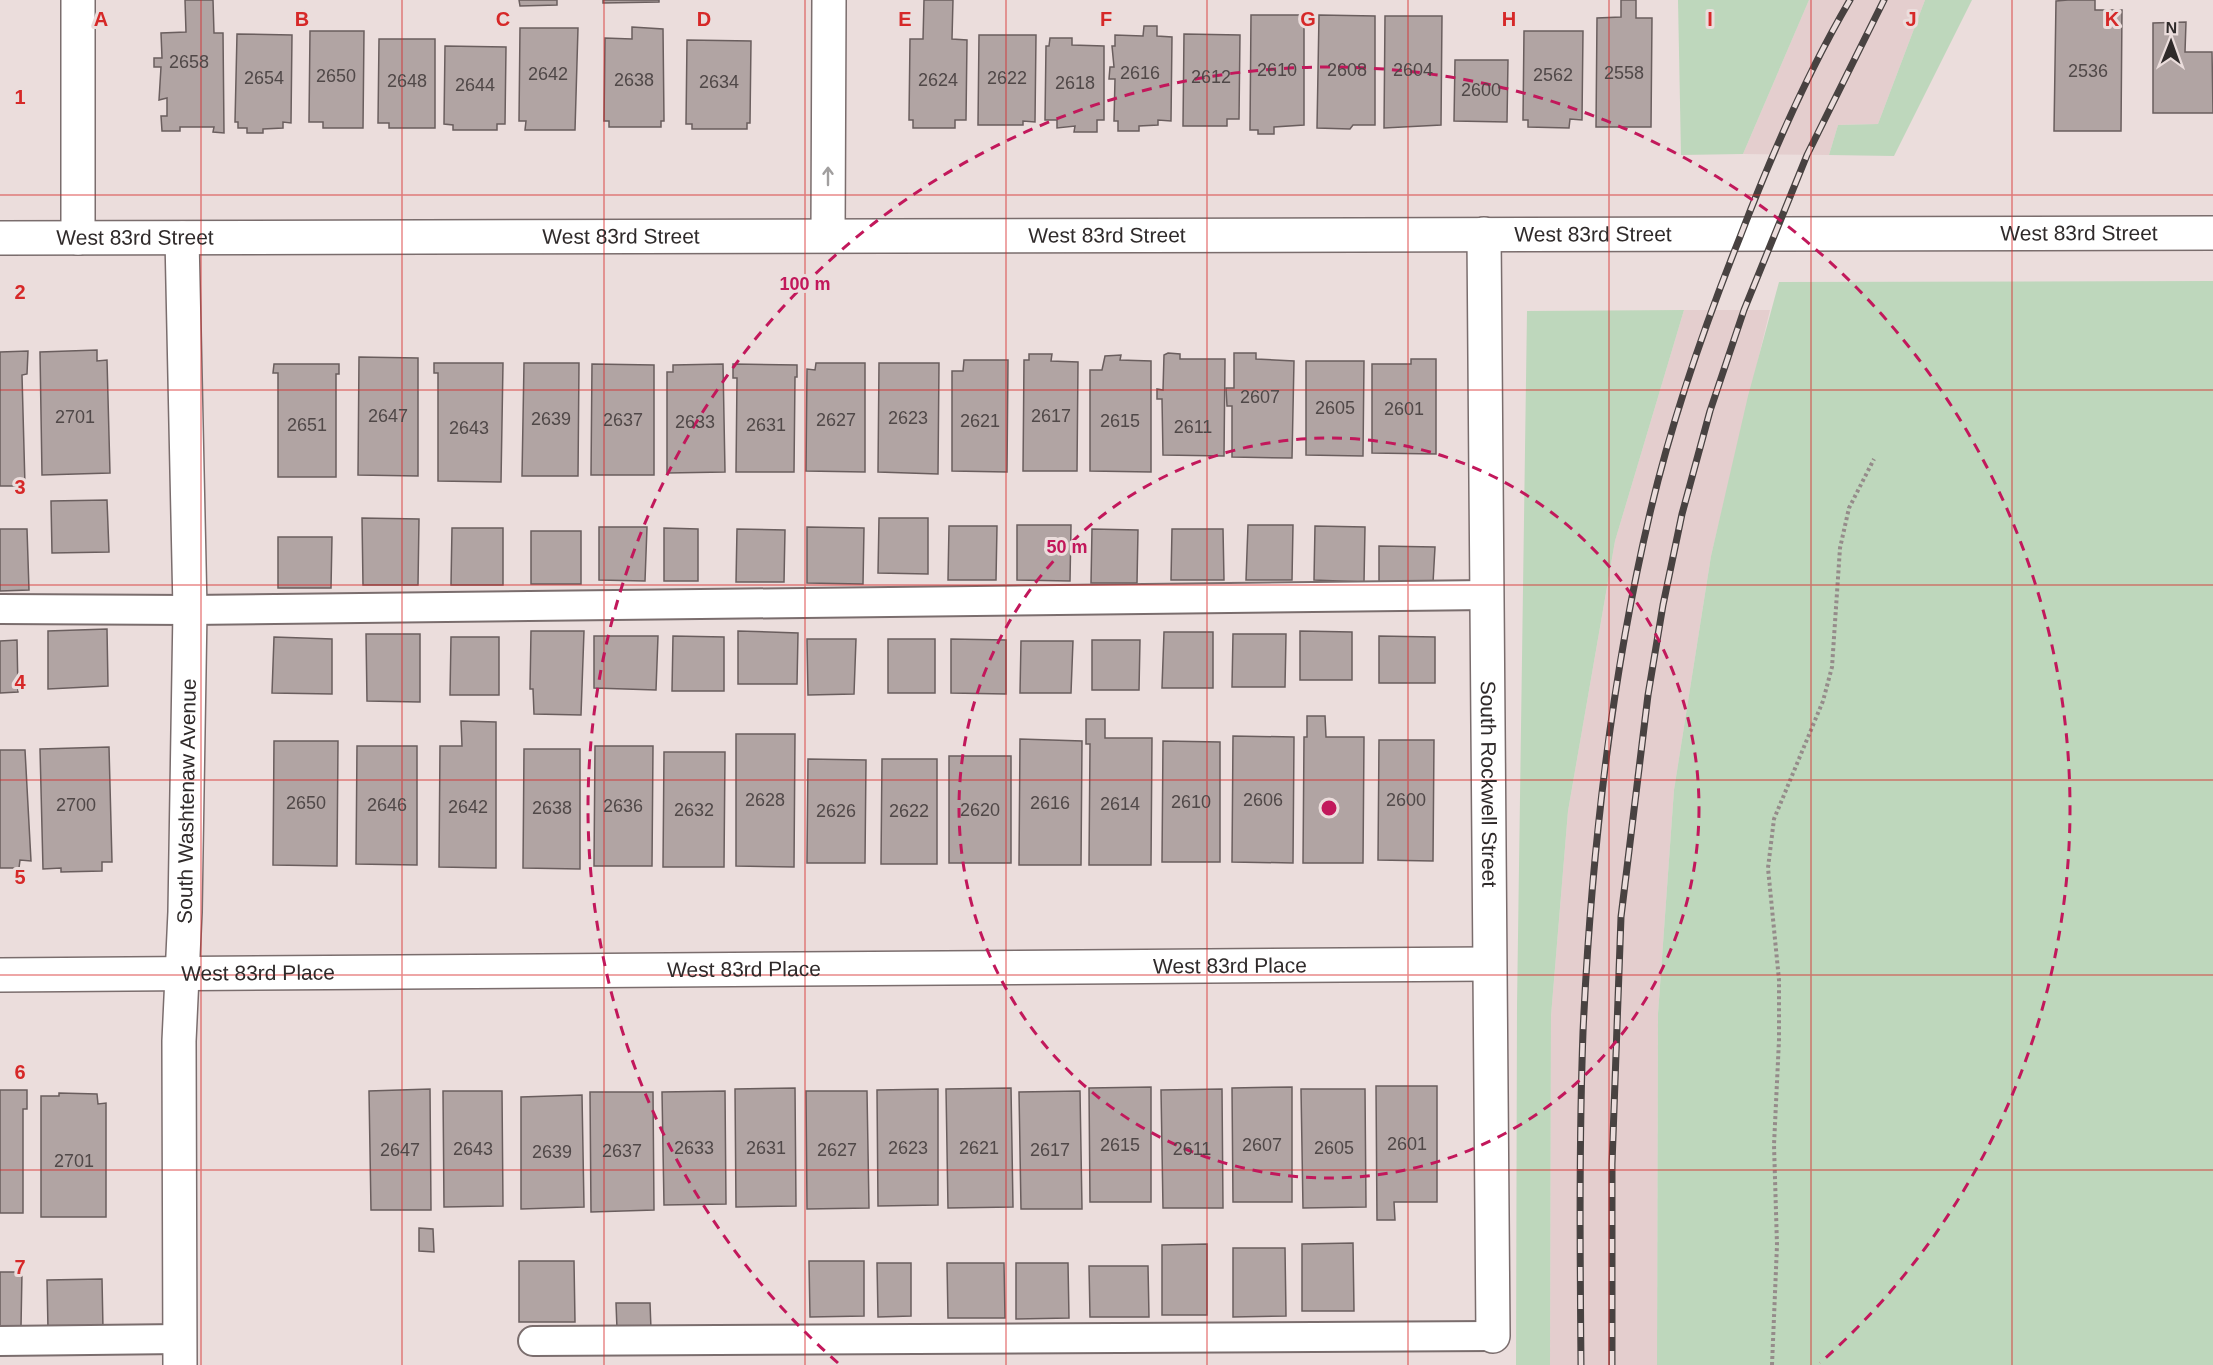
<svg xmlns="http://www.w3.org/2000/svg" width="2213" height="1365" viewBox="0 0 2213 1365" font-family="Arial,sans-serif">
  <rect width="100%" height="100%" fill="#ebdddc"/>
  <!-- built -->
  <g fill="#e4cece">
    <path d="M1809,0H1925L1878,124L1838,125L1829,155L1743,154Z"/>
    <path d="M1684,310H1770L1711,556L1674,790L1658,1014L1657,1365H1550L1551,1016L1568,811L1615,541Z"/>
  </g>
  <!-- green -->
  <g fill="#bed7bc">
    <path d="M1678,0H1809L1743,154L1681,155Z"/>
    <path d="M1925,0H1972L1894,156L1829,155L1838,125L1878,124Z"/>
    <path d="M2213,281V1365H1657L1658,1014L1674,790L1711,556L1748,396L1779,282Z"/>
    <path d="M1684,310L1615,541L1568,811L1551,1016L1550,1365H1516L1517,1006L1527,311Z"/>
  </g>
  <!-- building -->
  <g fill="#b1a4a3" stroke="#6a5e5e" stroke-width="1.5">
    <path d="M185,0H213L214,33H223L224,133L213,132L214,127H180V131H162L161,116H167V98L159,100L161,67H154V58H162L161,33L186,32Z"/>
    <path d="M519,0H557V5L520,6Z"/>
    <path d="M603,0H659V2L603,3Z"/>
    <path d="M924,0H953L952,39L967,40L966,120H955V128H913V120H909L910,39H923Z"/>
    <path d="M1621,0H1636V18H1652L1651,127H1596L1597,18L1621,17Z"/>
    <path d="M2068,0H2095V10H2122L2121,131H2054L2056,1Z"/>
    <path d="M1251,15H1304V125L1274,127V134H1258V130H1250Z"/>
    <path d="M1319,15L1375,16V125H1353L1350,129L1317,128Z"/>
    <path d="M1385,16H1442L1441,125L1384,128Z"/>
    <path d="M2186,22L2185,52H2212L2213,113H2153V23Z"/>
    <path d="M1144,26H1157V36L1172,37L1171,121L1158,120V125L1139,126V131H1118V121H1114L1115,79H1109L1110,67H1114L1112,46H1115V35L1143,36Z"/>
    <path d="M632,27L663,29L664,121H661V127H609V121H604L605,38L632,39Z"/>
    <path d="M520,28H578L575,130H525L526,121H519Z"/>
    <path d="M310,31H364L363,128H323V122H309Z"/>
    <path d="M1524,31H1583L1582,120L1570,119L1569,128L1528,127V120H1523Z"/>
    <path d="M237,34L292,35L291,123L283,122V128L263,129V133H247V128H238V122H235Z"/>
    <path d="M1184,34L1240,35L1239,119H1227V126H1183Z"/>
    <path d="M979,35H1036L1035,122L1023,121V125H978Z"/>
    <path d="M1050,38H1072V45L1104,46V120H1097V132H1074L1075,126L1057,128V120H1045L1046,46H1049Z"/>
    <path d="M379,39H435V128H389V123H378Z"/>
    <path d="M687,40L751,41L750,123H747V129H692V124H686Z"/>
    <path d="M445,46L506,47L505,124H497V130H453V125L444,124Z"/>
    <path d="M1455,60H1508L1507,122L1454,121Z"/>
    <path d="M97,350V361L107,360L110,473L42,475L40,352Z"/>
    <path d="M28,351L27,374L22,375L25,486H0V352Z"/>
    <path d="M1168,353L1180,354V359H1225L1224,456L1163,455L1162,399H1157V389L1163,390L1164,355Z"/>
    <path d="M1234,353H1256V359L1294,361L1292,458L1232,457V406H1227L1226,388H1234Z"/>
    <path d="M1029,354H1052L1051,361L1078,362L1077,471H1023L1024,360H1029Z"/>
    <path d="M1121,355L1120,360L1151,361V472L1090,471V370H1102L1105,356Z"/>
    <path d="M359,357L418,358V476L358,475Z"/>
    <path d="M1411,359H1436V454L1372,453V364H1411Z"/>
    <path d="M964,360H1008L1007,472L952,471V371H963Z"/>
    <path d="M1306,361H1364L1363,456L1306,455Z"/>
    <path d="M434,363H503L501,482L438,481V373H434Z"/>
    <path d="M524,363H579L578,476H522Z"/>
    <path d="M816,363H865V472L806,471L807,369L815,370Z"/>
    <path d="M879,363H939L938,474L878,472Z"/>
    <path d="M274,364H339V374H336V477H278V373H273Z"/>
    <path d="M592,364L654,365V475H591Z"/>
    <path d="M723,364L725,472L667,473V372H673V365Z"/>
    <path d="M733,364L797,365V377H795L794,472H736L737,378H733Z"/>
    <path d="M107,500L109,552L52,553L51,501Z"/>
    <path d="M362,518L419,519L418,585H363Z"/>
    <path d="M879,518H928V574L878,573Z"/>
    <path d="M1017,525H1071L1070,581L1017,580Z"/>
    <path d="M1248,525H1293L1292,580H1246Z"/>
    <path d="M949,526H997L996,580H948Z"/>
    <path d="M1315,526L1365,527L1364,582L1314,580Z"/>
    <path d="M599,527H647L645,581L599,580Z"/>
    <path d="M807,527L864,528L863,584L807,583Z"/>
    <path d="M452,528H503V585H451Z"/>
    <path d="M664,528L698,529V581H664Z"/>
    <path d="M0,529H27L29,590L0,591Z"/>
    <path d="M737,529L785,530L784,582H736Z"/>
    <path d="M1092,529L1138,530L1137,583H1091Z"/>
    <path d="M1172,529H1223L1224,580H1171Z"/>
    <rect x="531" y="531" width="50" height="53"/>
    <path d="M278,537H332L331,588H278Z"/>
    <path d="M1379,546L1435,547L1433,583H1379Z"/>
    <path d="M107,629L108,686L48,689V631Z"/>
    <path d="M531,631H584L581,715L534,714L533,689H530Z"/>
    <path d="M738,631L798,633L797,684H738Z"/>
    <path d="M1300,631L1352,632V680H1300Z"/>
    <path d="M1164,632H1213V688H1162Z"/>
    <path d="M366,634H420V702L367,701Z"/>
    <path d="M1233,634H1286L1285,687H1232Z"/>
    <path d="M594,636H658L656,690L594,688Z"/>
    <path d="M673,636L724,637V691H672Z"/>
    <path d="M1379,636L1435,637V683H1379Z"/>
    <path d="M274,637L332,639V694L272,693Z"/>
    <path d="M451,637H499V695H450Z"/>
    <path d="M807,639H856L854,694L808,695Z"/>
    <rect x="888" y="639" width="47" height="54"/>
    <path d="M951,639L1006,640V694L951,693Z"/>
    <path d="M17,640L18,692L0,693V641Z"/>
    <path d="M1092,640H1140L1139,690H1092Z"/>
    <path d="M1021,641H1073L1071,693H1020Z"/>
    <path d="M1307,716H1325L1326,737H1364L1363,863H1303L1304,737H1307Z"/>
    <path d="M1086,719H1105V738H1152L1151,865H1089L1090,744H1086Z"/>
    <path d="M461,721L496,722V868L439,867L440,746H462Z"/>
    <path d="M736,734H795L794,867L736,866Z"/>
    <path d="M1233,736L1294,737L1293,863L1232,862Z"/>
    <path d="M1020,739L1082,741L1081,865H1019Z"/>
    <path d="M1379,740H1434L1433,861L1378,860Z"/>
    <path d="M274,741H338L337,866L273,865Z"/>
    <path d="M1163,741L1220,742V862H1162Z"/>
    <path d="M357,746H417V865L356,864Z"/>
    <path d="M595,746H653L652,866H594Z"/>
    <path d="M109,747L112,862H102V871L61,872V868L43,869L40,749Z"/>
    <path d="M524,749H580V869L523,868Z"/>
    <path d="M0,750H25L31,861L20,860L19,868H0Z"/>
    <path d="M664,752H725L724,867H663Z"/>
    <rect x="949" y="756" width="62" height="107"/>
    <path d="M808,759L866,760L865,863H807Z"/>
    <path d="M882,759H937V864H881Z"/>
    <path d="M1376,1086H1437V1202H1394L1395,1220H1377Z"/>
    <path d="M1151,1087V1202H1090L1089,1088Z"/>
    <path d="M1292,1087V1202H1233L1232,1088Z"/>
    <path d="M795,1088L796,1206L736,1207L735,1089Z"/>
    <path d="M1011,1088L1013,1207L948,1208L946,1089Z"/>
    <path d="M430,1089L431,1210H371L369,1091Z"/>
    <path d="M938,1089V1205L878,1206L877,1090Z"/>
    <path d="M1222,1089L1223,1208H1163L1161,1090Z"/>
    <path d="M1301,1089H1365L1366,1207L1303,1208Z"/>
    <path d="M0,1090H27V1109H23V1213H0Z"/>
    <path d="M443,1091H502L503,1206L444,1207Z"/>
    <path d="M725,1091L726,1204L664,1205L662,1092Z"/>
    <path d="M806,1091H867L869,1208L807,1209Z"/>
    <path d="M1080,1091L1082,1209H1021L1019,1092Z"/>
    <path d="M590,1092H653L654,1210L591,1212Z"/>
    <path d="M59,1093L97,1094L98,1104L106,1103V1217H41V1096H59Z"/>
    <path d="M582,1095L584,1207L521,1209V1097Z"/>
    <path d="M419,1228L433,1229L434,1252L419,1251Z"/>
    <path d="M1353,1243L1354,1311H1302V1244Z"/>
    <path d="M1207,1244V1315H1162V1245Z"/>
    <path d="M1233,1248H1285L1286,1316L1233,1317Z"/>
    <path d="M519,1261H574L575,1322H519Z"/>
    <path d="M809,1261H864V1316L810,1317Z"/>
    <path d="M877,1263H911V1316L878,1317Z"/>
    <path d="M947,1263H1004L1005,1318H948Z"/>
    <path d="M1016,1263H1068L1069,1318L1016,1319Z"/>
    <path d="M1089,1266H1148L1149,1317H1090Z"/>
    <path d="M0,1272H22L21,1327H0Z"/>
    <path d="M102,1279L103,1329H48L47,1280Z"/>
    <path d="M616,1303H650L651,1329H617Z"/>
  </g>
  <g fill="none" stroke-linecap="round" stroke-linejoin="round">
    <defs>
      <g id="service">
        <path d="M0,609L190,610L1487,595"/>
        <path d="M0,1341L180,1339"/>
        <path d="M533,1341L1493,1336"/>
      </g>
      <g id="minor">
        <path id="s1" d="M1484,234L1493,1336"/>
        <path d="M828,235L829,0"/>
        <path d="M78,238V0"/>
        <path id="s2" d="M0,975L1489,964"/>
        <path id="s3" d="M180,1365L179,1041L185,912L190,610L182,238"/>
      </g>
      <g id="tertiary">
        <path id="s4" d="M0,238L2213,233"/>
      </g>
    </defs>
    <!-- service casing -->
    <use href="#service" stroke="#7a6d6d" stroke-width="32"/>
    <!-- minor casing -->
    <use href="#minor" stroke="#7a6d6d" stroke-width="36"/>
    <!-- tertiary casing -->
    <use href="#tertiary" stroke="#7a6d6d" stroke-width="36"/>
    <!-- path -->
    <path stroke="#958b8a" stroke-width="4" stroke-dasharray="3 3" stroke-linecap="butt" d="M1772,1365L1777,1245L1774,1145L1779,1040V980L1768,868L1774,819L1823,701L1832,667L1840,548L1849,508L1874,459"/>
    <!-- service -->
    <use href="#service" stroke="#fff" stroke-width="28"/>
    <!-- minor -->
    <use href="#minor" stroke="#fff" stroke-width="33"/>
    <!-- tertiary -->
    <use href="#tertiary" stroke="#fff" stroke-width="33"/>
    <defs>
      <g id="rail">
        <path d="M1581,1365C1580,1254 1579,1143 1583,1032C1591,858 1610,683 1650,513C1672,419 1704,327 1740,237C1771,156 1806,75 1850,0"/>
        <path d="M1612,1365V1164L1621,917L1648,695L1663,605L1682,514L1710,411L1744,310L1807,155L1884,0"/>
      </g>
    </defs>
    <!-- rail casing -->
    <use href="#rail" stroke="#484241" stroke-width="7"/>
    <!-- rail -->
    <use href="#rail" stroke="#ebdddc" stroke-width="4.5" stroke-dasharray="14" stroke-linecap="butt"/>
  </g>
  <!-- one-way arrows -->
  <defs><path id="oneway-shaft" d="M-6 0H5M1.5-3L5.5 0L1.5 3" fill="none" stroke-width="1.6" stroke-linecap="round" stroke-linejoin="round" transform="scale(1.5)"/></defs>
  <use stroke="#a19f9f" href="#oneway-shaft" transform="translate(828 176) rotate(-90)"/>
  <!-- grid -->
  <path fill="none" stroke="#d62828" stroke-width="1.5" stroke-opacity="0.55" d="M201,0V1365M402,0V1365M604,0V1365M805,0V1365M1006,0V1365M1207,0V1365M1408,0V1365M1609,0V1365M1811,0V1365M2012,0V1365M0,195H2213M0,390H2213M0,585H2213M0,780H2213M0,975H2213M0,1170H2213"/>
  <!-- distance rings -->
  <g fill="none" stroke="#c2185b" stroke-width="3" stroke-dasharray="10 8">
    <circle cx="1329" cy="808" r="370"/>
    <path d="M838 1363A741 741 0 1 1 1820 1363"/>
  </g>
  <g text-anchor="middle" stroke-width="6" stroke-linejoin="round" paint-order="stroke">
    <!-- number labels -->
    <g font-size="18" fill="#504848">
      <text x="189" y="68">2658</text>
      <text x="1277" y="76">2610</text>
      <text x="1347" y="76">2608</text>
      <text x="1413" y="76">2604</text>
      <text x="2088" y="77">2536</text>
      <text x="1140" y="79">2616</text>
      <text x="1624" y="79">2558</text>
      <text x="548" y="80">2642</text>
      <text x="1553" y="81">2562</text>
      <text x="336" y="82">2650</text>
      <text x="1211" y="83">2612</text>
      <text x="264" y="84">2654</text>
      <text x="1007" y="84">2622</text>
      <text x="634" y="86">2638</text>
      <text x="938" y="86">2624</text>
      <text x="407" y="87">2648</text>
      <text x="719" y="88">2634</text>
      <text x="1075" y="89">2618</text>
      <text x="475" y="91">2644</text>
      <text x="1481" y="96">2600</text>
      <text x="1260" y="403">2607</text>
      <text x="1335" y="414">2605</text>
      <text x="1404" y="415">2601</text>
      <text x="388" y="422">2647</text>
      <text x="1051" y="422">2617</text>
      <text x="75" y="423">2701</text>
      <text x="908" y="424">2623</text>
      <text x="551" y="425">2639</text>
      <text x="623" y="426">2637</text>
      <text x="836" y="426">2627</text>
      <text x="980" y="427">2621</text>
      <text x="1120" y="427">2615</text>
      <text x="695" y="428">2633</text>
      <text x="307" y="431">2651</text>
      <text x="766" y="431">2631</text>
      <text x="1193" y="433">2611</text>
      <text x="469" y="434">2643</text>
      <text x="765" y="806">2628</text>
      <text x="1263" y="806">2606</text>
      <text x="1406" y="806">2600</text>
      <text x="1191" y="808">2610</text>
      <text x="306" y="809">2650</text>
      <text x="1050" y="809">2616</text>
      <text x="1120" y="810">2614</text>
      <text x="76" y="811">2700</text>
      <text x="387" y="811">2646</text>
      <text x="623" y="812">2636</text>
      <text x="468" y="813">2642</text>
      <text x="552" y="814">2638</text>
      <text x="694" y="816">2632</text>
      <text x="980" y="816">2620</text>
      <text x="836" y="817">2626</text>
      <text x="909" y="817">2622</text>
      <text x="1407" y="1150">2601</text>
      <text x="1120" y="1151">2615</text>
      <text x="1262" y="1151">2607</text>
      <text x="694" y="1154">2633</text>
      <text x="766" y="1154">2631</text>
      <text x="908" y="1154">2623</text>
      <text x="979" y="1154">2621</text>
      <text x="1334" y="1154">2605</text>
      <text x="473" y="1155">2643</text>
      <text x="1192" y="1155">2611</text>
      <text x="400" y="1156">2647</text>
      <text x="837" y="1156">2627</text>
      <text x="1050" y="1156">2617</text>
      <text x="622" y="1157">2637</text>
      <text x="552" y="1158">2639</text>
      <text x="74" y="1167">2701</text>
    </g>
    <!-- street labels -->
    <g font-size="21" fill="#2f2a2a" stroke="#ebdddc">
      <text dy="7" stroke="none"><textPath href="#s4" startOffset="2079">West 83rd Street</textPath></text>
      <text dy="7" stroke="none"><textPath href="#s4" startOffset="1107">West 83rd Street</textPath></text>
      <text dy="7" stroke="none"><textPath href="#s4" startOffset="1593">West 83rd Street</textPath></text>
      <text dy="7" stroke="none"><textPath href="#s4" startOffset="621">West 83rd Street</textPath></text>
      <text dy="7" stroke="none"><textPath href="#s4" startOffset="135">West 83rd Street</textPath></text>
      <text dy="7" stroke="none"><textPath href="#s1" startOffset="550">South Rockwell Street</textPath></text>
      <text dy="7" stroke="none"><textPath href="#s3" startOffset="564">South Washtenaw Avenue</textPath></text>
      <text dy="7" stroke="none"><textPath href="#s2" startOffset="1230">West 83rd Place</textPath></text>
      <text dy="7" stroke="none"><textPath href="#s2" startOffset="744">West 83rd Place</textPath></text>
      <text dy="7" stroke="none"><textPath href="#s2" startOffset="258">West 83rd Place</textPath></text>
    </g>
  </g>
  <g font-size="20" text-anchor="middle" font-weight="bold" fill="#d62828" stroke="#ebdddc" stroke-width="6" stroke-linejoin="round" paint-order="stroke">
    <text x="101" y="26">A</text>
    <text x="302" y="26">B</text>
    <text x="503" y="26">C</text>
    <text x="704" y="26">D</text>
    <text x="905" y="26">E</text>
    <text x="1106" y="26">F</text>
    <text x="1308" y="26">G</text>
    <text x="1509" y="26">H</text>
    <text x="1710" y="26">I</text>
    <text x="1911" y="26">J</text>
    <text x="2112" y="26">K</text>
    <text x="20" y="104">1</text>
    <text x="20" y="299">2</text>
    <text x="20" y="494">3</text>
    <text x="20" y="689">4</text>
    <text x="20" y="884">5</text>
    <text x="20" y="1079">6</text>
    <text x="20" y="1274">7</text>
  </g>
  <circle cx="1329" cy="808" r="9" fill="#c2185b" stroke="#ebdddc" stroke-width="3"/>
  <g font-size="18" text-anchor="middle" font-weight="bold" fill="#c2185b" stroke="#ebdddc" stroke-width="6" stroke-linejoin="round" paint-order="stroke">
    <text x="805" y="290">100 m</text>
    <text x="1067" y="553">50 m</text>
  </g>
  <!-- north arrow -->
  <g transform="translate(2171 42) rotate(1)" stroke="#ebdddc" stroke-width="4.5" paint-order="stroke">
  <path d="M0-4.5L10 22L0 15L-10 22Z" fill="#2f2a2a"/>
  <text y="-9" font-size="16" font-weight="bold" text-anchor="middle" fill="#2f2a2a">N</text>
  </g>
</svg>
